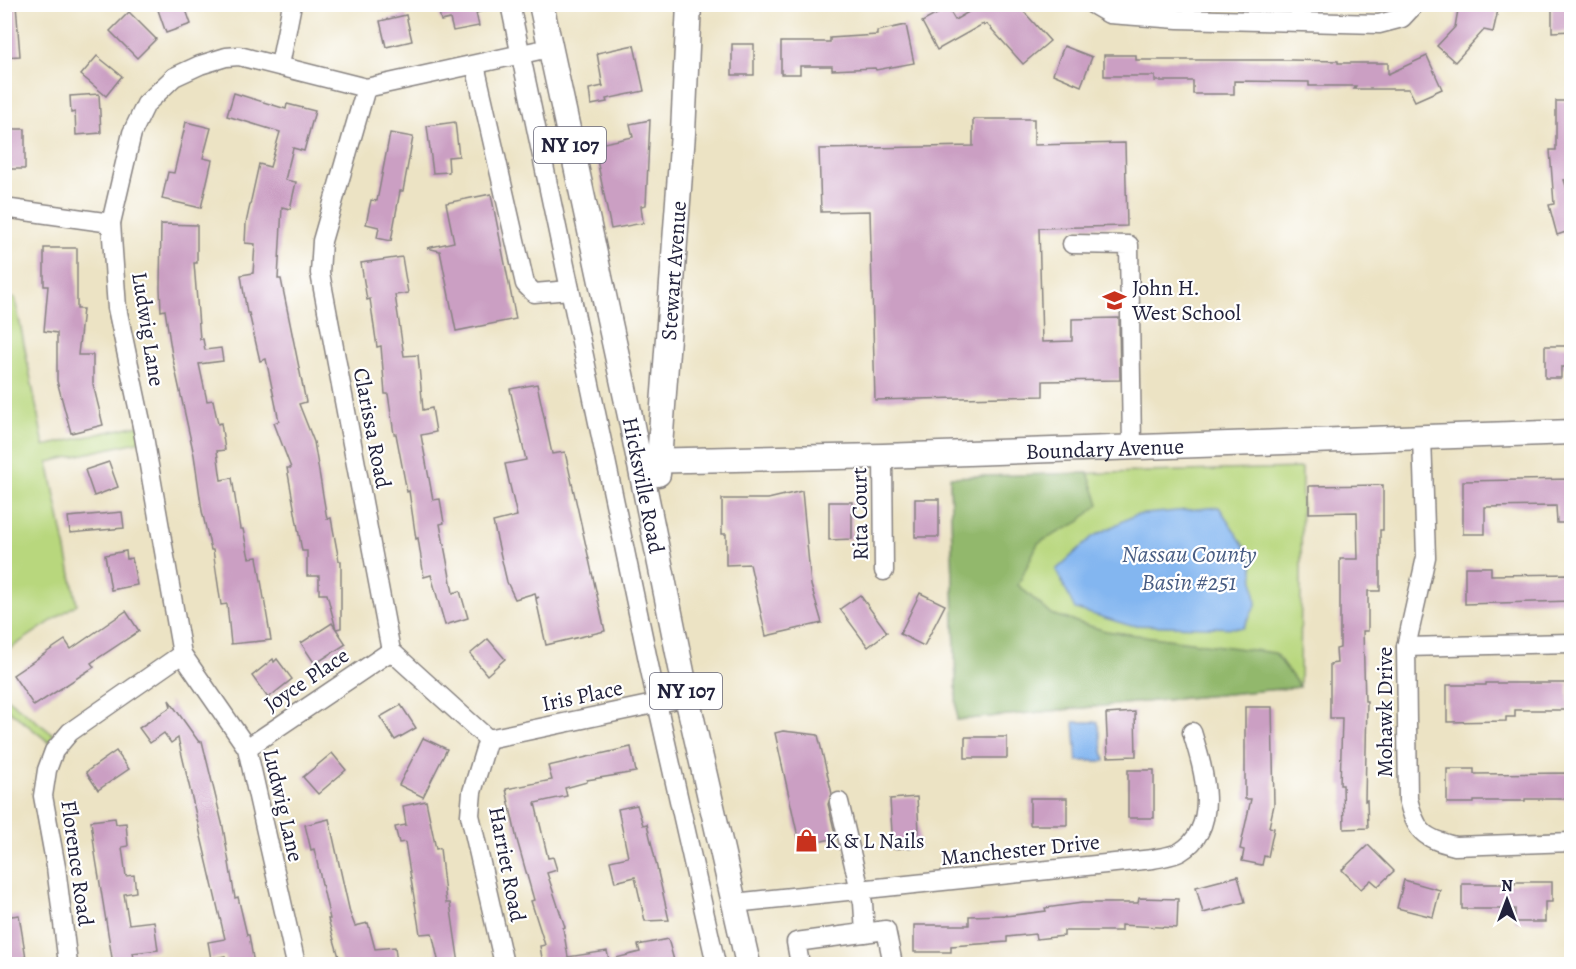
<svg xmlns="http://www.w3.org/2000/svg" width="1576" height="969" viewBox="0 0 1576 969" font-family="Alegreya,serif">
  <rect width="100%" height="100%" fill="#fff"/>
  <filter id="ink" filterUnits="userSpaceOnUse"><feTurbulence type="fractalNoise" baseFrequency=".0167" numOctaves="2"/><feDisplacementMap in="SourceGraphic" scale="12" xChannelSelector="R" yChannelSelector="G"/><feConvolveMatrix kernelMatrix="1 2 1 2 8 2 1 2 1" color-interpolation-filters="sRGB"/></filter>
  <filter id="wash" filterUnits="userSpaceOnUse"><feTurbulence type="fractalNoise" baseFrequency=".008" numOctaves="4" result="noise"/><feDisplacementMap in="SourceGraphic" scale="24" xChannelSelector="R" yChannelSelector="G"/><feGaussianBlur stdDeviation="1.35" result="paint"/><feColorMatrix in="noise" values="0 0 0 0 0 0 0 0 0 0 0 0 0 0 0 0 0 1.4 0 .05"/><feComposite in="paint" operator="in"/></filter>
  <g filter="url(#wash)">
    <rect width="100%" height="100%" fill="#ece3c4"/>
    <!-- green -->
    <g fill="#b8d77d" stroke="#6d7c5c" stroke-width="1.5">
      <path d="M15,298L44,446L139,425L142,441L48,462L77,604L5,652L4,299Z"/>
      <path d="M1302,468L1300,687L957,720L950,477Z"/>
      <path d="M4,696L54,735L50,743L5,707Z"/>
    </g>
    <!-- forest -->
    <path fill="#92b86c" stroke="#5a6d54" stroke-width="1.5" d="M1088,473L1099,504L1079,522L1038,543L1018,585L1051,614L1106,631L1275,653L1300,687L957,720L950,477Z"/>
    <!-- water -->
    <g fill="#83b6f0" stroke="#526c96" stroke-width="1.5">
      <path d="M1219,507L1252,558L1256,605L1243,628L1128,625L1075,609L1056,570L1092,537L1135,515Z"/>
      <path d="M1074,722H1098L1105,761H1077Z"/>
    </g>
    <g id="blocks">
      <!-- building -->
      <g fill="#cb9fc3">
        <path d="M4,4H16L20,56L4,57Z"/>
        <path d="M156,4H184L191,24L166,33Z"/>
        <path d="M447,4H486L487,10L476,13L479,26L453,31L450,19L441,21L438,7Z"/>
        <path d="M982,4H1017L1050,41L1023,64L987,24L984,26L983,24L937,50L922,22L948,8L955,20Z"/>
        <path d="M1459,4H1485V7L1498,10L1493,32L1484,30L1455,62L1437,46L1455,27Z"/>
        <path d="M1552,4H1572V31L1552,32Z"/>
        <path d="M129,12L156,39L137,58L110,31Z"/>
        <path d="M406,15L412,41L386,47L380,21Z"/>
        <path d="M906,25L914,63L876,70L875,68L832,70V66H800V74H781V42H830V38L877,35V31Z"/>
        <rect x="732" y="44" width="22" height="31"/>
        <path d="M634,45L644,91L606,99L607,102L591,105L589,89L603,86V88L597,53Z"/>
        <path d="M1064,46L1092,57L1081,86L1053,74Z"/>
        <path d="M1104,55H1136V60H1291L1338,61V63H1388V74L1427,56L1442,89L1415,101L1409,89H1354L1356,86H1309V82L1234,81V94H1193V81H1155V76H1104Z"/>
        <path d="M97,56L122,76L106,96L81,75Z"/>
        <path d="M234,93L286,109L287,104L315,111L304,151L293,148L285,180L296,182L290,209L282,207L278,279H281L306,402L299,404L314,442L327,519L331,518L339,561H341V628L336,629L346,644L315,664L301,643L332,623L336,629L327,594H319V576H307V551H302L287,468H291L274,423L279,421L266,359L260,361L249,313H247L241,275L253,273L255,244L245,243L246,223L259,164L270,167L280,132L227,116Z"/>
        <path d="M99,94L101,133L76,135L75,112L71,113L70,96Z"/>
        <path d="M1556,101H1572V179L1564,180L1572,204V230L1557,235L1549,205L1554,204L1550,150H1556Z"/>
        <path d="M973,119H1034V145L1125,143L1127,226L1039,228L1042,342L1072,341V319L1119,318L1120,380L1043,381V396L875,400L870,211L821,212L819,149L973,146Z"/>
        <path d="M650,120L646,205L641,206L643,223L611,229L594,145L633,137L630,124Z"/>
        <path d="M186,122L211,128L203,158L212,160L201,208L162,199L168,172L174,173Z"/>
        <path d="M455,122L459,156L448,157L449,172L433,173L427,126Z"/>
        <rect x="4" y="129" width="21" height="40"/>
        <path d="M390,133L413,137L403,191H400L391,241L377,238L379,227L366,224L371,200L377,201Z"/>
        <path d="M491,194L516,319L456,331L440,251L427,248L454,242L446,203Z"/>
        <path d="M161,224L197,225V263H194L200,339H203L205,350L221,348L223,361L199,364L207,401L213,400L218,424L221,423L225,450L217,451L221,480L232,478L240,529H243L249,558L257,557L271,640L231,644L227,604L221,605L213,550H211L202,511L194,455L172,355L165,310L161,311L160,288Z"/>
        <path d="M44,248H77V309H83L78,355H93V384L103,425L71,433L57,381V333L44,331L48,286H44Z"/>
        <path d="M402,257L408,293L395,295L404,356L418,355L423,410L432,408L436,432L421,435L433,500L440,499L444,523L440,524L453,593L460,591L468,618L445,625L431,575L424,577L418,538L416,539L409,491L407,492L396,434H394L388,394H385L381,346L377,347L370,299L367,300L361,263Z"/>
        <path d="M1545,346H1572V367H1561V378H1545Z"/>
        <path d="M537,384L552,454L565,452L605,631L546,645L536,599L539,597L536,598L535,593L515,599L507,582L493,522L517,516L505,464L526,460L510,389Z"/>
        <path d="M109,462L118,487L94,496L85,470Z"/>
        <path d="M1572,479V523H1557L1556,506L1485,507V534H1463V481Z"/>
        <path d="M1383,485V530H1380V591H1368V631H1363L1365,701H1367L1365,801L1367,800L1368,828L1344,829L1343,785H1340L1342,718H1330V664L1337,663L1336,649L1340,648V559H1358L1357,512L1309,513V486Z"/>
        <path d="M802,491L811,585L822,623L766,636L750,564L726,565V534H722V499H768Z"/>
        <rect x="915" y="499" width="24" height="38"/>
        <path d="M829,502H852V539L829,540Z"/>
        <path d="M122,512L124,528L70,533L68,517Z"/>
        <path d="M126,551L127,559L132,558L137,585L111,590L105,555Z"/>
        <path d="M1465,567H1491V575L1572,574V601L1465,604Z"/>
        <path d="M920,593L945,605L924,646L900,634Z"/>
        <path d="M860,595L887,632L868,647L840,609Z"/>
        <path d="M126,611L139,631L91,663L94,667L34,706L13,675L65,640L71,649Z"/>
        <path d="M488,639L505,659L487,675L470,654Z"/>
        <path d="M273,659L274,662L277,659L292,679L268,698L252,676Z"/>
        <path d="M1486,683H1568V710H1515V717H1506V721L1447,722V685H1486Z"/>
        <path d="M169,700L199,742L202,741L223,827L235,898L238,897L247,935H249L254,964H227L225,956L211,959L208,942L225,939L178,738L171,743L164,733L150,743L139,728L171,707Z"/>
        <path d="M401,705L416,728L395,740L380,717Z"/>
        <path d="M1245,707H1272L1274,805L1269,827L1274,828L1268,857L1264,856L1262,865L1242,861L1244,850L1240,849L1251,799H1245Z"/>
        <path d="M1135,712L1136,756L1108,757L1106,714Z"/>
        <path d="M783,731L818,735L832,794L828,804L836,838L800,846L775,733Z"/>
        <rect x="965" y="737" width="42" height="21"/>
        <path d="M423,738L447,749L423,797L399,785Z"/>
        <path d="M631,747L636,772L587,780V782L565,788L567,796L535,803L548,858L553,857L557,870L547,873L565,927L563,928L568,957L607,951L610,964H543L540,946L545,945L531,901L534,900L517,840L506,789L552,780L548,766Z"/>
        <path d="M116,751L129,769L98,790L86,772Z"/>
        <path d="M332,753L346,770L318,794L303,777Z"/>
        <path d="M1447,769H1474V774L1572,773V799H1525V801H1474V803H1447Z"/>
        <rect x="1128" y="770" width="26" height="48"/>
        <path d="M917,797L920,847L893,849L890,799Z"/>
        <rect x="1030" y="798" width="37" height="27"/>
        <path d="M426,801L436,849L440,848L446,903H450L459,964H439L432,933L420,934L405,842L399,843L395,827L406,825L403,806Z"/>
        <path d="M637,805L643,825L647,824L669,920L645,921L635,877L615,882L610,861L628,857L618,809Z"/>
        <path d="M115,818L116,824L126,823L128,846L122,847L126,876L134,875L136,892L124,894L129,924L154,921L158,950L133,953L135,964H113L95,853L91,821Z"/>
        <path d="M329,819L350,913L355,926L368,923L375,949L395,947L397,964H341L328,919H330L314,849L311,850L305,825Z"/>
        <path d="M1368,845L1394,871L1378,886L1371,880L1361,889L1342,870Z"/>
        <path d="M1238,876L1245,902L1203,913L1196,887Z"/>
        <path d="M1404,880L1440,890L1433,917L1397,908Z"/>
        <path d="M1515,882H1552V902H1545V922H1515V909H1462V884H1515Z"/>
        <path d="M1139,898L1178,899L1177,928L1121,925V931H1064V936L1036,939L1035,934L1007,937V942L951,946V952H914V925H969V916L1006,915V916L1046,911L1045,908L1082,903H1138Z"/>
        <path d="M19,915L27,964H4V917Z"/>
        <path d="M668,939L675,964H613L612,959L640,952L638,945Z"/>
      </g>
    </g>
  </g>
  <g filter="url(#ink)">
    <use href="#blocks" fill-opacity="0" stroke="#878280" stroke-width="1.5"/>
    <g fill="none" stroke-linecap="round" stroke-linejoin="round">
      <defs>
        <g id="minor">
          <path d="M510,4L657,703L716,964"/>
          <path d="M1092,4L1109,14L1178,19L1379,24L1402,18L1415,4"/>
          <path d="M280,65L292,4"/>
          <path d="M475,65L525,284L534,293L570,290"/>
          <path d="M366,88L322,241L320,273L391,651L488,739"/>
          <path d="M4,208L111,223"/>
          <path d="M1072,244L1129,245L1132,447"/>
          <path d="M1422,437L1426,557L1406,647L1408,799C1416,831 1422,838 1455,846L1572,842"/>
          <path d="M883,456L884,571"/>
          <path d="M1406,647L1572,643"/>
          <path d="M488,739L472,792L470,815L504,964"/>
          <path d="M488,739L687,697"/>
          <path d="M247,748L391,651"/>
          <path d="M839,802L863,903L865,933"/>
          <path d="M734,903L1153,859C1162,857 1173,856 1180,852C1222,827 1203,768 1192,732"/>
          <path d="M68,964L56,867L43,796L47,770L54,751L70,732L182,654"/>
          <path d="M296,964L247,748L182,654L143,431L117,308L111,223L132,133L146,104L174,77L200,65L226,57L239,56L366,88L549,48"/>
          <path d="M800,964L796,942L886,930L893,964"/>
        </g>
        <g id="major">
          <path id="s1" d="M541,4L630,416L687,697L748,964"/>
          <path id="s2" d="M639,461L883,456L1572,432"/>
          <path id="s3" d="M658,474L683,133L689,4"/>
        </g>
      </defs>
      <!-- minor casing -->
      <use href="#minor" stroke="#878280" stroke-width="21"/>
      <!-- major casing -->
      <use href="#major" stroke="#878280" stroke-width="27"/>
      <!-- minor -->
      <use href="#minor" stroke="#fff" stroke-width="18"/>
      <!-- major -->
      <use href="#major" stroke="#fff" stroke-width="24"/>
    </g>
  </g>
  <!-- icons -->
  <defs>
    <symbol id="school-bare" viewBox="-9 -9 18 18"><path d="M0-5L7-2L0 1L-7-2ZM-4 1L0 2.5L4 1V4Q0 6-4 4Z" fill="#c8321e" stroke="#fff" stroke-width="2.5" paint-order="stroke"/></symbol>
    <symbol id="shop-bare" viewBox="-9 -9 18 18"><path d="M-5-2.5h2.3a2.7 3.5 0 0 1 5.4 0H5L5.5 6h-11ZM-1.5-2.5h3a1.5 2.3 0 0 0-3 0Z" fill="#c8321e" stroke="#fff" stroke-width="2.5" paint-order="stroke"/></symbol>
  </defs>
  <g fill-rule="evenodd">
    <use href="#school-bare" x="1098" y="284" width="33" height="33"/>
    <use href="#shop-bare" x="790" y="824" width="33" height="33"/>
  </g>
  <g text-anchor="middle" stroke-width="4.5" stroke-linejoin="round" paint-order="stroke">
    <!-- shield labels -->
    <g fill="#fff" stroke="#646476" stroke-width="1.5">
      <rect x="534" y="127" width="72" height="36" rx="4.5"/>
      <rect x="650" y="673" width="72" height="36" rx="4.5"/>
    </g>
    <g font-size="21" font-weight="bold" fill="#22223b">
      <text x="570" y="152">NY 107</text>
      <text x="686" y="698">NY 107</text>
    </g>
    <!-- street labels -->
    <g font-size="22" fill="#22223b" stroke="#fff">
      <text dy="8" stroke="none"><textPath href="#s3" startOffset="204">Stewart Avenue</textPath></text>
      <text transform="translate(149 329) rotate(81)" y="8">Ludwig Lane</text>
      <text transform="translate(373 428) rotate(79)" y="8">Clarissa Road</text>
      <text dy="8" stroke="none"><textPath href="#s2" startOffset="466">Boundary Avenue</textPath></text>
      <text dy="8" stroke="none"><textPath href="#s1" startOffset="492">Hicksville Road</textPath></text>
      <text transform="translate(859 514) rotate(-91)" y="8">Rita Court</text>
      <text transform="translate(306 679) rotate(-34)" y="8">Joyce Place</text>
      <text transform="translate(582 695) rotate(-12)" y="8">Iris Place</text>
      <text transform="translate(1384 712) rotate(-90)" y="8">Mohawk Drive</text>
      <text transform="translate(284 805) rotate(77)" y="8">Ludwig Lane</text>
      <text transform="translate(1020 849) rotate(-6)" y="8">Manchester Drive</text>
      <text transform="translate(78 863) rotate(82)" y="8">Florence Road</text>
      <text transform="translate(508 864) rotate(79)" y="8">Harriet Road</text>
    </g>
    <!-- poi labels -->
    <g font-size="22" fill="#22223b" stroke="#fff" text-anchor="start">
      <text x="1132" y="295">John H.<tspan x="1132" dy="25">West School</tspan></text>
      <text x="825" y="848">K &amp; L Nails</text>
    </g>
    <!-- water labels -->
    <g font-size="24" font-style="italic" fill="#495d83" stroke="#fff">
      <text x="1189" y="562">Nassau County<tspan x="1189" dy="28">Basin #251</tspan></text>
    </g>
  </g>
  <!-- margin -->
  <rect width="1576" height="969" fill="none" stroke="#fff" stroke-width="24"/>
  <!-- north arrow -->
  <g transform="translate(1507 900)" stroke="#ffffff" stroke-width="4.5" paint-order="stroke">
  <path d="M0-4.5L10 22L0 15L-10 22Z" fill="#22223b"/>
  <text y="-9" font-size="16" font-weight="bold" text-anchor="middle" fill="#22223b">N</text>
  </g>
</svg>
